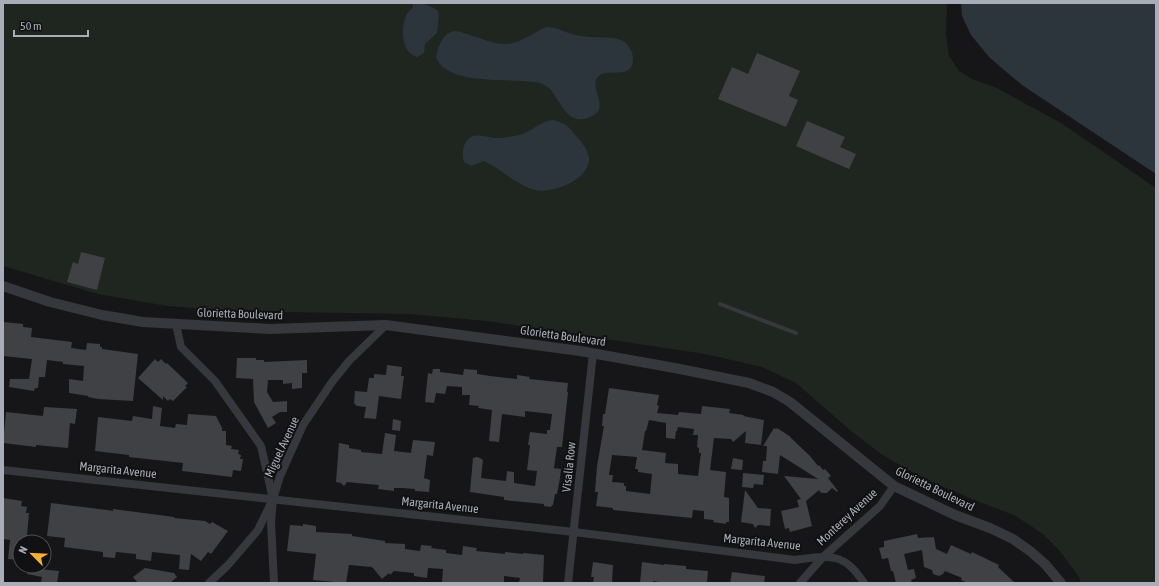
<svg xmlns="http://www.w3.org/2000/svg" width="1159" height="586" viewBox="0 0 1159 586" font-family="'Asap Condensed',sans-serif">
  <rect width="100%" height="100%" fill="#161618"/>
  <!-- green -->
  <path fill="#1e261f" d="M3,3H947L946,33L949,56L959,71L972,79L997,88L1061,123L1156,188V583H1081L1079,577L1059,550L1044,535L1016,516L977,501L939,485L910,471L881,454L851,431L796,383L762,367L705,354L487,321L410,314L229,311L167,306L98,294L3,266Z"/>
  <!-- water -->
  <g fill="#2c353c">
    <path d="M413,3C422,3 431,5 438,11L439,15L437,33L425,44L424,53L417,57C401,53 400,26 407,14C408,12 411,10 413,7Z"/>
    <path d="M961,3H1156V174L1022,85L990,58L971,35L962,16Z"/>
    <path d="M546,27C559,27 569,35 581,36C592,38 615,36 623,41C629,45 633,52 633,59C632,84 603,63 596,80C592,92 610,109 590,117C567,127 561,101 550,89C545,85 540,82 534,82C509,78 446,86 436,57C438,47 443,32 455,31C460,31 466,34 470,35C482,39 494,44 506,44C520,44 534,32 546,27Z"/>
    <path d="M553,120C567,124 568,126 577,137C582,143 588,149 589,158C590,180 553,194 535,190C516,185 501,169 484,161L471,166L464,162C461,153 463,140 473,136C478,134 491,138 498,138C503,138 514,136 519,135C532,132 540,121 553,120Z"/>
  </g>
  <!-- building -->
  <g fill="#404145" fill-rule="evenodd">
    <path d="M757,53L800,71L789,96L798,100L786,127L718,99L732,67L748,74Z"/>
    <path d="M807,121L845,137L840,147L856,154L849,169L796,146Z"/>
    <path d="M81,252L105,258L97,290L67,282L73,262L78,264Z"/>
    <path d="M3,322L23,324V327L32,328L31,337L72,342L71,348L86,350L87,343L100,344V347H102V349L138,354L133,401L98,399L88,397V396L69,393V379L83,381L84,366L63,364V362L47,360L45,377H39L38,388H35L34,391L9,387L10,379H29L32,359L3,356Z"/>
    <path d="M237,358H256V360H264V362L307,360V373H302V388L292,389V383L283,384V380H268L267,392L273,402L287,401V412H280L272,417L276,423L268,428L254,402L253,379L236,378Z"/>
    <path d="M155,359L158,362L161,359L166,364L167,363L188,383L185,386L187,387L173,401L170,399L168,401L163,396V400L138,378Z"/>
    <path d="M387,365L402,367L401,376H404L401,399L379,396L376,419L364,418L366,407L357,406L354,403L355,391L367,392L369,378H374V374L386,375Z"/>
    <path d="M433,369H440V372L463,375L464,369L477,370V374L490,376L517,379V375L530,377L529,379L568,383L567,392H568L562,447H557L554,468L561,469L560,478L557,494H555L553,505H552L551,507L544,506V504L504,500V497L470,492L473,458L477,457L480,458L483,460L481,478L506,481L507,471L514,472V483L535,486L537,471L527,470L530,445H528L530,432L547,434V430H550L552,414L525,411V417L502,414L499,442L489,441L492,410L478,408L479,406L469,405L470,395H462V387L447,386L445,394L436,393L434,403L425,402L428,373L432,374Z"/>
    <path d="M609,388L659,395L657,405L659,406L657,413L678,415L679,412L701,414L702,406L730,409L729,413L744,415L743,416L764,420L761,445L745,443L746,431L733,442L731,439L714,438L710,470L726,472L724,497L729,498V522H726V524L713,522L714,520L704,519V511L693,510L692,518L613,510V508L596,506L598,492H595L597,466L604,426H602L603,414H605ZM649,420L666,423V438L675,439L676,431H677L678,427L694,429L693,435H698L697,447L699,448V453H701L698,476L678,474V464L665,463L666,453L642,450L645,431H646ZM612,455L637,457L635,469H638V472L652,474L650,494L626,491V486H624V483L612,482L613,475H609Z"/>
    <path d="M153,406L162,408L160,426L175,428L176,424L187,425L188,414L216,416L222,428V431H226V445L232,446L231,449L239,450L238,454L241,455L240,459H243L241,471L233,470L232,477L182,471L183,463L129,457V455L95,451L98,417L132,421L133,416L152,419Z"/>
    <path d="M44,407L77,409L75,424L70,423L68,448L36,445V447L3,443L6,412L43,416Z"/>
    <path d="M393,419L401,421L400,431L392,430Z"/>
    <path d="M774,428L776,429L777,428L791,437H790L810,456L818,466L819,465L823,470L825,469L831,476L828,478L838,491L837,492L832,488L827,493H821L819,490L806,501L812,526L790,532L789,528L785,529L781,511L799,507L797,500L801,499L784,476L818,479L780,455L778,474L762,472L763,461H766L767,446H763Z"/>
    <path d="M385,433L396,435L394,451L411,453L413,440L435,442L433,456L427,455L424,478L430,480L429,492L415,491V489L403,488H394V491L378,489L379,485L357,483L347,482L344,486L341,483L336,482L339,443L349,445V448L361,450V452L382,454Z"/>
    <path d="M733,458L743,460L742,470L731,469Z"/>
    <path d="M743,473L764,475L763,485L754,484L753,488L742,487Z"/>
    <path d="M745,490L758,508L771,509L770,526L758,525L755,528L753,524L741,522Z"/>
    <path d="M3,498L22,501L21,506L27,507L26,513H29L27,535L41,537V542H20V560L8,559L10,540L3,539Z"/>
    <path d="M51,503L107,510L113,511V509L174,517V518L205,521L210,524L212,522L228,531L211,554L208,552L201,561L191,554L189,570L179,569L180,555L152,552L151,561L136,559V554L116,552L115,558L103,557V552L64,547L65,538L47,536Z"/>
    <path d="M303,524L316,526V532L352,534V536L385,541V543L405,544V549L420,551L421,545L432,546L431,548L446,550V553L462,555L463,546L477,548L476,551L505,554V552L523,554V553L544,555L543,583H519L520,578L504,576V583H442L443,569L428,568L427,578L414,576V573L394,571L390,575L389,573L382,579L372,567L349,565L346,583L313,580L316,554L287,551L290,525L303,526Z"/>
    <path d="M917,534L918,538L934,537L936,549L947,554L951,545L971,554L972,552L999,565L998,567L1015,583H968L961,580L962,578L945,571L943,574L939,576L933,574L932,570L924,567L922,550L904,554L908,570L914,569L916,578L911,580L912,583H896L893,571H891L888,558L882,559L879,548L884,547V541Z"/>
    <path d="M593,562L613,565L612,583H593L594,577H591Z"/>
    <path d="M642,562L664,565V564L686,566V569L708,571L707,583H666L653,581V583H640Z"/>
    <path d="M28,568L59,571L57,583L41,582L42,577L27,574Z"/>
    <path d="M145,568L174,573L177,577L170,583H138L133,577Z"/>
    <path d="M732,572L765,576L764,583H730Z"/>
  </g>
  <g fill="none" stroke-linecap="round" stroke-linejoin="round">
    <!-- service -->
    <path stroke="#37383d" stroke-width="4" d="M720,304L796,333"/>
    <!-- minor -->
    <g stroke="#37383d" stroke-width="8">
      <path d="M176,324L181,347L215,381L261,446L273,499L271,522L274,583"/>
      <path d="M3,470L574,532L795,560C812,558 836,552 850,566C856,571 860,577 864,583"/>
      <path d="M209,583L228,565L258,530L273,499L280,476L303,425L332,382L349,361L386,325"/>
      <path d="M568,583L593,353"/>
      <path d="M800,583L823,557L880,506L894,486"/>
    </g>
    <!-- tertiary -->
    <path stroke="#37383d" stroke-width="10" d="M3,286L50,302L102,315L143,322L270,329L386,325L580,351L680,369L749,383L773,392L790,402L894,486L955,515L990,528L1013,539L1030,551L1045,564L1061,583"/>
  </g>
  <g text-anchor="middle" stroke-width="4" stroke-linejoin="round" paint-order="stroke">
    <!-- street labels -->
    <g font-size="12" fill="#a8adb8" stroke="#111113">
      <text transform="translate(240 314) rotate(2)" y="4">Glorietta Boulevard</text>
      <text transform="translate(563 336) rotate(8)" y="4">Glorietta Boulevard</text>
      <text transform="translate(282 447) rotate(-65)" y="4">Miguel Avenue</text>
      <text transform="translate(569 467) rotate(-84)" y="4">Visalia Row</text>
      <text transform="translate(118 470) rotate(6)" y="4">Margarita Avenue</text>
      <text transform="translate(935 489) rotate(26)" y="4">Glorietta Boulevard</text>
      <text transform="translate(440 505) rotate(6)" y="4">Margarita Avenue</text>
      <text transform="translate(847 517) rotate(-43)" y="4">Monterey Avenue</text>
      <text transform="translate(762 542) rotate(6)" y="4">Margarita Avenue</text>
    </g>
  </g>
  <!-- border -->
  <rect width="1159" height="586" fill="none" stroke="#a8adb8" stroke-width="8"/>
  <!-- north arrow -->
  <g transform="translate(32 554) rotate(294)"><circle r="19" fill="#111113" stroke="#4d4f55"/>
  <path d="M0-3L7 15L0 10L-7 15Z" fill="#f2b134"/>
  <text y="-6" font-size="11" font-weight="bold" text-anchor="middle" fill="#a8adb8">N</text>
  </g>
  <!-- scale -->
  <path d="M14 30v6h74v-6" fill="none" stroke="#a8adb8" stroke-width="2"/>
  <text x="20" y="30" font-size="12" fill="#a8adb8" stroke="#111113" stroke-width="3" paint-order="stroke">50 m</text>
</svg>
